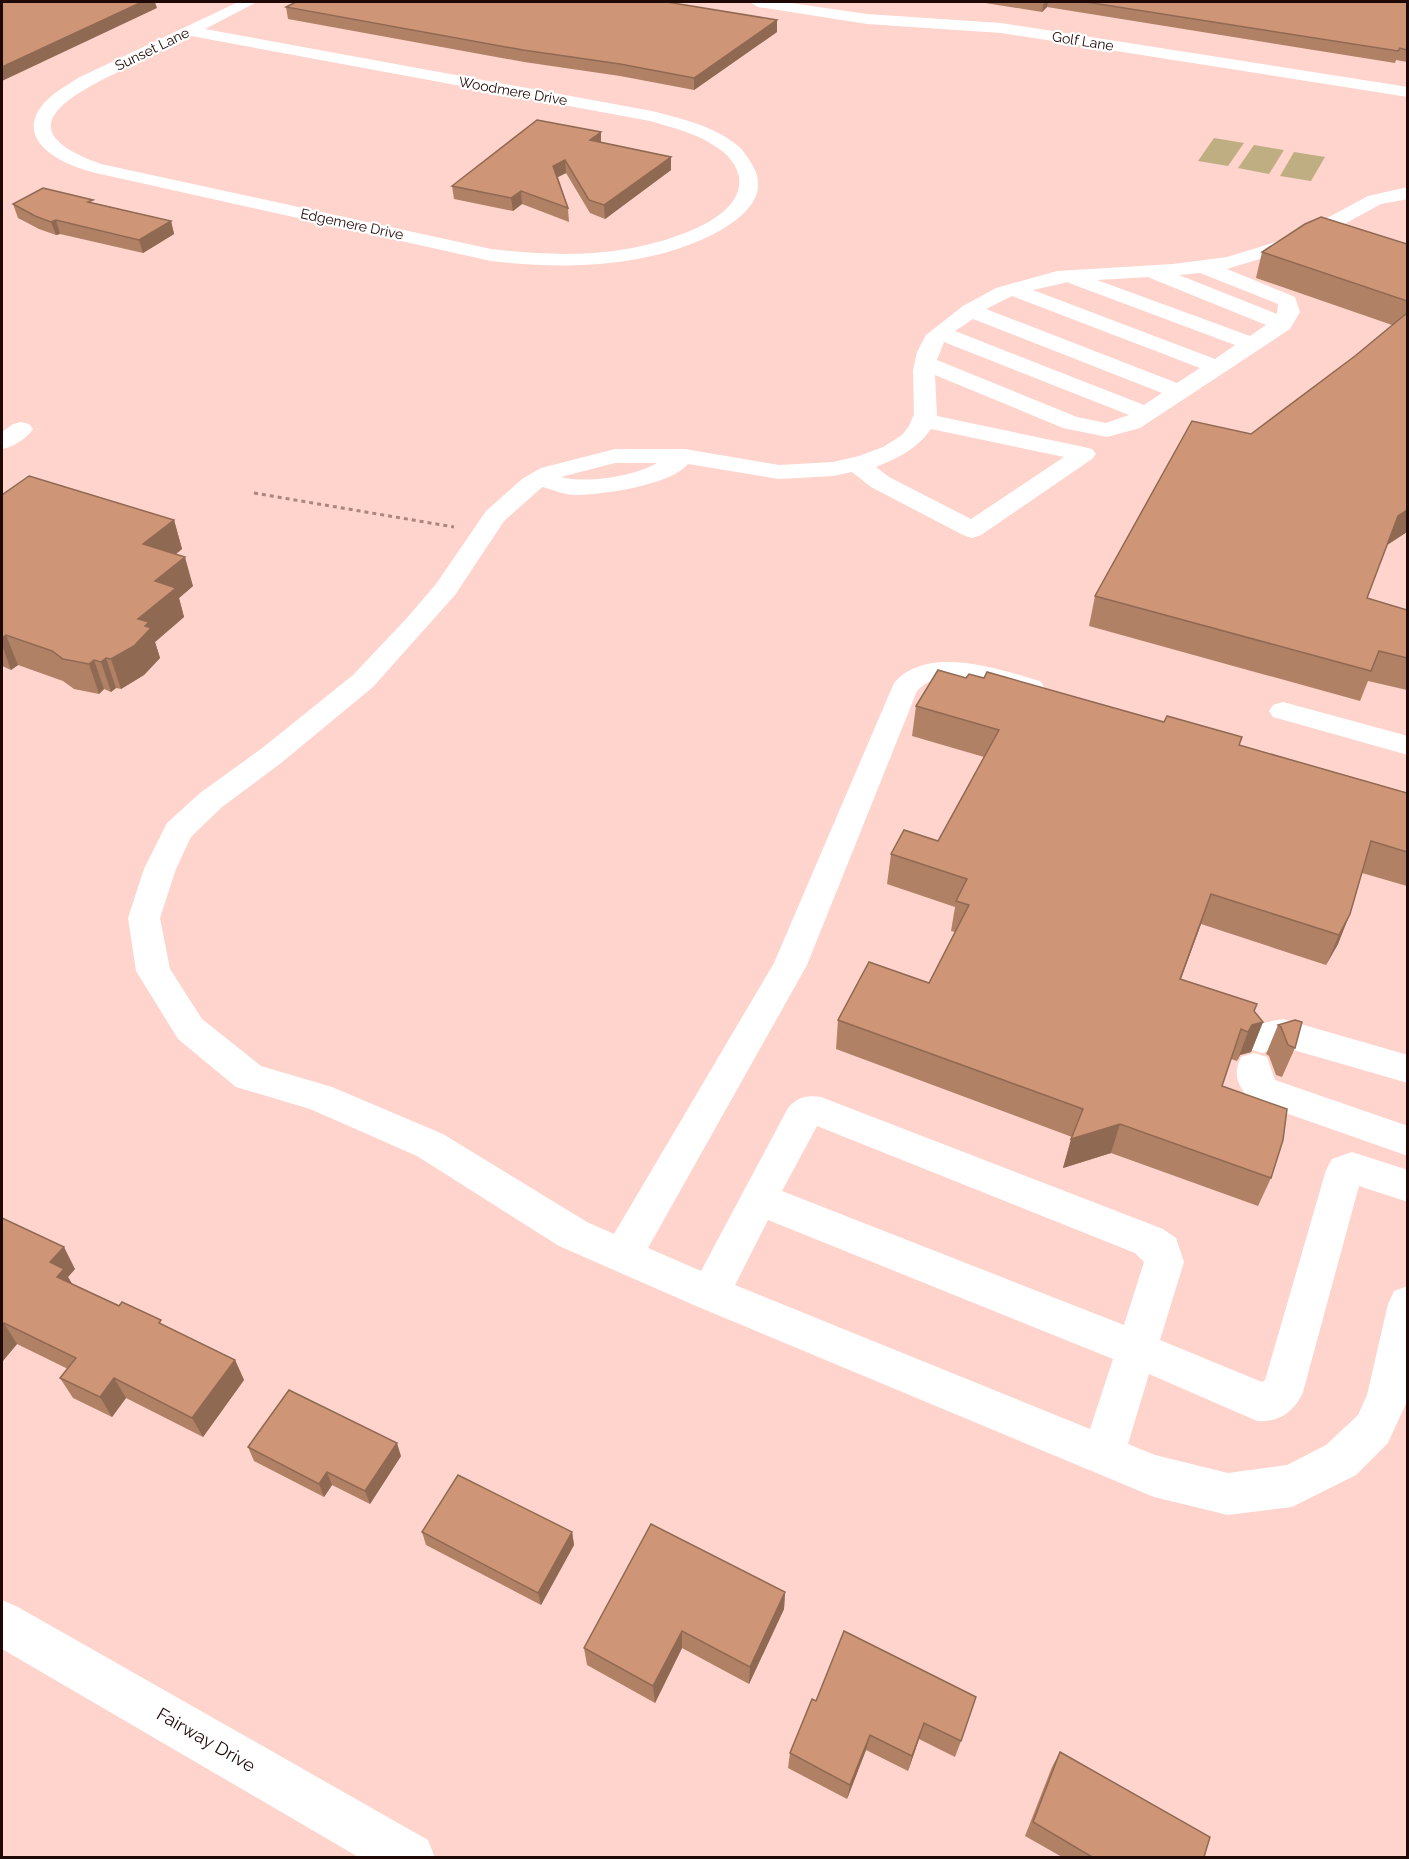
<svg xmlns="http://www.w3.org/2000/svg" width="1409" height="1859" viewBox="0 0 1409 1859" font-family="Raleway,sans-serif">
  <rect width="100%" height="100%" fill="#fed4cd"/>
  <!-- green -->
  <g fill="#bfae81">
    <path d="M1214,138L1244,143L1228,166L1198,161Z"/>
    <path d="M1254,145L1284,150L1269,174L1238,168Z"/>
    <path d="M1294,152L1325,157L1311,181L1280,176Z"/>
  </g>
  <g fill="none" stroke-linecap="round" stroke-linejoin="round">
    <!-- path -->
    <path stroke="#a98781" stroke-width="3" stroke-dasharray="4 4" stroke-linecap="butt" d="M254,493L454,527"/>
    <!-- minor -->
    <g fill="#fff" fill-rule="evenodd">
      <path d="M238,2H257L205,29L652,111C679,118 710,125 733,142C742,148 748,157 753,166C779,212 700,243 668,252C610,268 551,268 491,261L96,173C65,166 11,142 44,103C53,93 66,86 78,78ZM191,36L650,121C675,128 702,135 722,151C731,158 737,167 739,177C745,218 673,239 642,246C592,257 541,255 491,249L101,164C7,131 64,98 120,71C143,59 167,48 191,36Z"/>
      <path d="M750,2H784L867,14L1001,23L1408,87V97L1001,33L867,24L758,7Z"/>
      <path d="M1408,187V199L1381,204L1306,245L1227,269L1295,297L1300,312L1290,329L1140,428L1107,437L1063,428L935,375L937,416L1084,447L1092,449L1096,454L1092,459L981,535L972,538L963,535L871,487L852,472L833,476L779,479L688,464C671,485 602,495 575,495C565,495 553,490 543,487L540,489L504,521L455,595L373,687L281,763L222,807L191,837L176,869L160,918L170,969L202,1019L261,1066L332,1087L443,1134L587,1222L614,1234L774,963L894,683C927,644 999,669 1040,681L1044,687L1040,693C1005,702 948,656 917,691L807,965L648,1248L701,1271L788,1108C798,1097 806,1095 821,1097L1163,1229L1176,1238L1184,1262L1160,1340L1262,1382L1265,1380L1326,1170L1332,1159L1352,1152L1408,1170V1202L1359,1186L1303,1392C1295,1411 1279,1423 1257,1421L1149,1374L1128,1444L1155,1455L1228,1473L1287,1465L1326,1445L1358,1415L1367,1395L1388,1304L1394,1291L1408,1286V1399L1388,1443L1356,1475L1292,1507L1228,1515L1154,1497L696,1306L559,1246L417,1156L310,1109L236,1087L178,1039L136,971L128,918L144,869L167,823L200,793L261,749L353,675L406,619L436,584L486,511L522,479L541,468L615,449H685L779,465L833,462L859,456L883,447L902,435L909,426L914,414L913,370L917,352L926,335L963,306L996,288L1057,271L1173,264L1227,257L1292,237L1368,196ZM1200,273L1278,304L1277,314L1179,275ZM1149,277L1150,278L1266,325L1250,336L1097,280ZM1068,282L1069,283L1235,345L1215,359L1033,290ZM1012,296L1200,368L1177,383L986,309ZM973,319L1162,393L1144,405L955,331ZM944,342L1129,415L1106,423L1077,417L937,360ZM931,429L1064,457L971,519L889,477L876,467C898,458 917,449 931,429ZM615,463H657C635,476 586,484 561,477ZM817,1126L1135,1253L1144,1262L1124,1325L782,1191ZM768,1220L1113,1359L1090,1429L735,1285Z"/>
      <path d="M21,422L29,424L33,429C26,439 13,447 2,449V432L13,424Z"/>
      <path d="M1283,702L1408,736V755L1273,717L1269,711L1273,705Z"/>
      <path d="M1283,1019L1408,1055V1083L1283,1047L1262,1053L1250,1049L1244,1039C1253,1023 1266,1022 1283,1019Z"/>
      <path d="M1254,1053L1267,1057L1275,1080L1408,1126V1156L1249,1100C1238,1084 1232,1075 1241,1057Z"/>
      <path d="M2,1600L18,1607L428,1840L435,1858H360L2,1649Z"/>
    </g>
  </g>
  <!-- wall -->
  <g fill="#b18166">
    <path d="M979,2H1407V62L1396,60L1395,63L1047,7L1042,12Z"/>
    <path d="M286,7L777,20V32L694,90L620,76L524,62L288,19Z"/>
    <path d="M601,132V143L671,170L605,219L590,213L566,173L558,177L568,208L569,222L522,204L513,211L454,199L452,186Z"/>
    <path d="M94,203L171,221L174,234L143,253L60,234L56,235L39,229L18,218L13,204Z"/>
    <path d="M1407,244V532L1387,545L1367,598L1407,610V690L1368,681L1360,701L1089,626L1095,596L1251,434L1355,356L1392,325L1256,278L1262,252Z"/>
    <path d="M2,495L174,520L182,549L176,554L193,586L179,598L184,617L155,642L160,658L144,675L121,689L116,688L111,692L104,689L99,694L74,689L63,681L18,665L11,670L2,666Z"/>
    <path d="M966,678L1239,745L1407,793V886L1362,873L1338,944L1326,965L1201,924L1181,979L1254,1011L1263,1022L1251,1052L1240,1055L1237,1061L1231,1059L1222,1086L1271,1178L1258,1206L1111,1153L1063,1168L1072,1137L836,1049L838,1020L929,983L955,932L951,931L955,907L887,884L891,854L938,841L984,757L912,736L916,706Z"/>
    <path d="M1295,1020V1048L1282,1077L1276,1075L1269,1056L1266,1054L1278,1025Z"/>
    <path d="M2,1218L75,1269L68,1277L72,1284L164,1325L235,1360L244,1380L203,1437L126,1398L112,1417L73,1398L60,1378L68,1369L17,1344L2,1362Z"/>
    <path d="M248,1447L401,1456L370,1504L332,1485L324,1497L254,1461Z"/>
    <path d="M422,1532H572L574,1545L541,1605L426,1545Z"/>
    <path d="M785,1592L784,1609L749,1684L682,1648L655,1703L587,1665L584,1648Z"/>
    <path d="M844,1631L961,1741L955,1757L919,1739L908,1771L866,1750L847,1799L788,1768L790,1753L816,1701Z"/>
    <path d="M1060,1752L1204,1857H1062L1025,1836L1052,1767Z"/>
  </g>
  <!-- shaded-wall -->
  <g fill="#906953">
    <path d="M142,2H155L157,8L2,81V67Z"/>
    <path d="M1044,2H1048L1047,7L1042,12Z"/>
    <path d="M777,20V32L694,90V78Z"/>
    <path d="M601,132V145L590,140Z"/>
    <path d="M671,157V170L605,219L604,205Z"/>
    <path d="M565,160L566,173L554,179L553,166Z"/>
    <path d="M521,191L522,204L513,211L511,198Z"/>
    <path d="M56,220L60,234L56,235L51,222Z"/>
    <path d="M171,221L174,234L143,253L139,240Z"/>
    <path d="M1407,510V532L1387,545L1398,516Z"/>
    <path d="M174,520L182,549L152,573L143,544Z"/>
    <path d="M185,557L193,586L179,598L184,617L155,642L160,658L144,675L121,689L111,659L138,619L155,581Z"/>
    <path d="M6,635L18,665L11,670L2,645V638Z"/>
    <path d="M106,658L116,688L111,692L101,662Z"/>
    <path d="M94,660L104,689L99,694L89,664Z"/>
    <path d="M1211,894L1201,924L1170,1008L1180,979Z"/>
    <path d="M1350,914L1338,944L1326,965L1339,935Z"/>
    <path d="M1263,1022L1251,1052L1240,1055L1237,1061L1248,1032L1252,1025Z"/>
    <path d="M1120,1124L1111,1153L1063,1168L1071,1139Z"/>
    <path d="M64,1247L75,1269L68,1277L76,1290L57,1277L50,1262Z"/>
    <path d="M4,1323L17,1344L2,1362V1326Z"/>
    <path d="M235,1360L244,1380L203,1437L192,1418Z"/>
    <path d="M114,1378L126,1398L112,1417L100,1397Z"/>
    <path d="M397,1443L401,1456L370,1504L365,1491Z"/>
    <path d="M327,1472L332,1485L324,1497L319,1484Z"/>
    <path d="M572,1532L574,1545L541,1605L538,1593Z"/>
    <path d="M785,1592L784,1609L749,1684L750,1667Z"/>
    <path d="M682,1631V1648L655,1703L653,1686Z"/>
    <path d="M924,1723L919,1739L908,1771L912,1756Z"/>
    <path d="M870,1735L866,1750L847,1799L850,1785Z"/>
  </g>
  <!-- building -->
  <g fill="#ce9677" stroke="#906953" stroke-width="1.5">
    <path d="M2,2H142L2,67Z"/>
    <path d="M296,2H667L777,20L694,78L620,64L523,50L286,7Z"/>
    <path d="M1086,2H1407V50L1400,48L1398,51Z"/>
    <path d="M537,120L601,132L590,140L671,157L604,205L589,200L565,160L553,166L568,208L521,191L511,198L452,186Z"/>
    <path d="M43,188L93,200L88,202L171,221L139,240L56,220L51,222L35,216L13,204Z"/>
    <path d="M1321,217L1407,244V301L1262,252L1305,224Z"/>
    <path d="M1407,313V510L1398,516L1367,598L1407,610V658L1379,651L1371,671L1095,596L1192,421L1251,434L1355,356Z"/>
    <path d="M29,476L174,520L143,544L185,557L155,581L176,588L138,619L149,622L145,626L151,628L134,646L111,659L106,658L101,662L94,660L89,664L63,659L52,651L6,635L2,638V495Z"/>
    <path d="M938,670L966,678L969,674L984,678L987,672L1164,722L1167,716L1242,737L1239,745L1407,793V852L1371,841L1350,914L1339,935L1211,894L1180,979L1257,1004L1254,1011L1263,1022L1252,1025L1248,1032L1241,1029L1222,1086L1287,1109L1283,1140L1271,1178L1120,1124L1071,1139L1083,1109L838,1020L869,962L929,983L969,905L956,901L967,879L891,854L904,830L938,841L999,730L916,706Z"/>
    <path d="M1295,1020L1302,1022L1295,1048L1288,1045L1281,1027L1278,1025Z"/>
    <path d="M2,1218L64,1247L50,1262L64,1269L57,1277L119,1306L122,1302L161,1320L159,1323L235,1360L192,1418L114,1378L100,1397L60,1378L76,1358L4,1323L2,1326Z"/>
    <path d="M289,1390L397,1443L365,1491L327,1472L319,1484L248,1447Z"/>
    <path d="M458,1475L572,1532L538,1593L422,1532Z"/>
    <path d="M651,1524L785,1592L750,1667L682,1631L653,1686L584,1648Z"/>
    <path d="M844,1631L976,1697L961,1741L924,1723L912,1756L870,1735L850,1785L790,1753L812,1699L816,1701Z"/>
    <path d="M1060,1752L1210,1837L1204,1857H1092L1033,1822Z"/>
  </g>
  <g text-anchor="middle" stroke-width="4.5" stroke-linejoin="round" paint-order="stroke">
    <!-- far-street labels -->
    <g font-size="14" fill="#1f0906" stroke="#fff">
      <text transform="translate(1083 41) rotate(9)" y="5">Golf Lane</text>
      <text transform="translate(152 49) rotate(-26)" y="5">Sunset Lane</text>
      <text transform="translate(513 91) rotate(10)" y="5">Woodmere Drive</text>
      <text transform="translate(352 224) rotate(12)" y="5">Edgemere Drive</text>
    </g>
    <!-- near-street labels -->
    <g font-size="18" fill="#1f0906" stroke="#fff">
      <text transform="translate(206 1740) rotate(30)" y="6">Fairway Drive</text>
    </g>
  </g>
  <!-- border -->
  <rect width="1409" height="1859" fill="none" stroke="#1f0906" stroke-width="6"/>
</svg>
